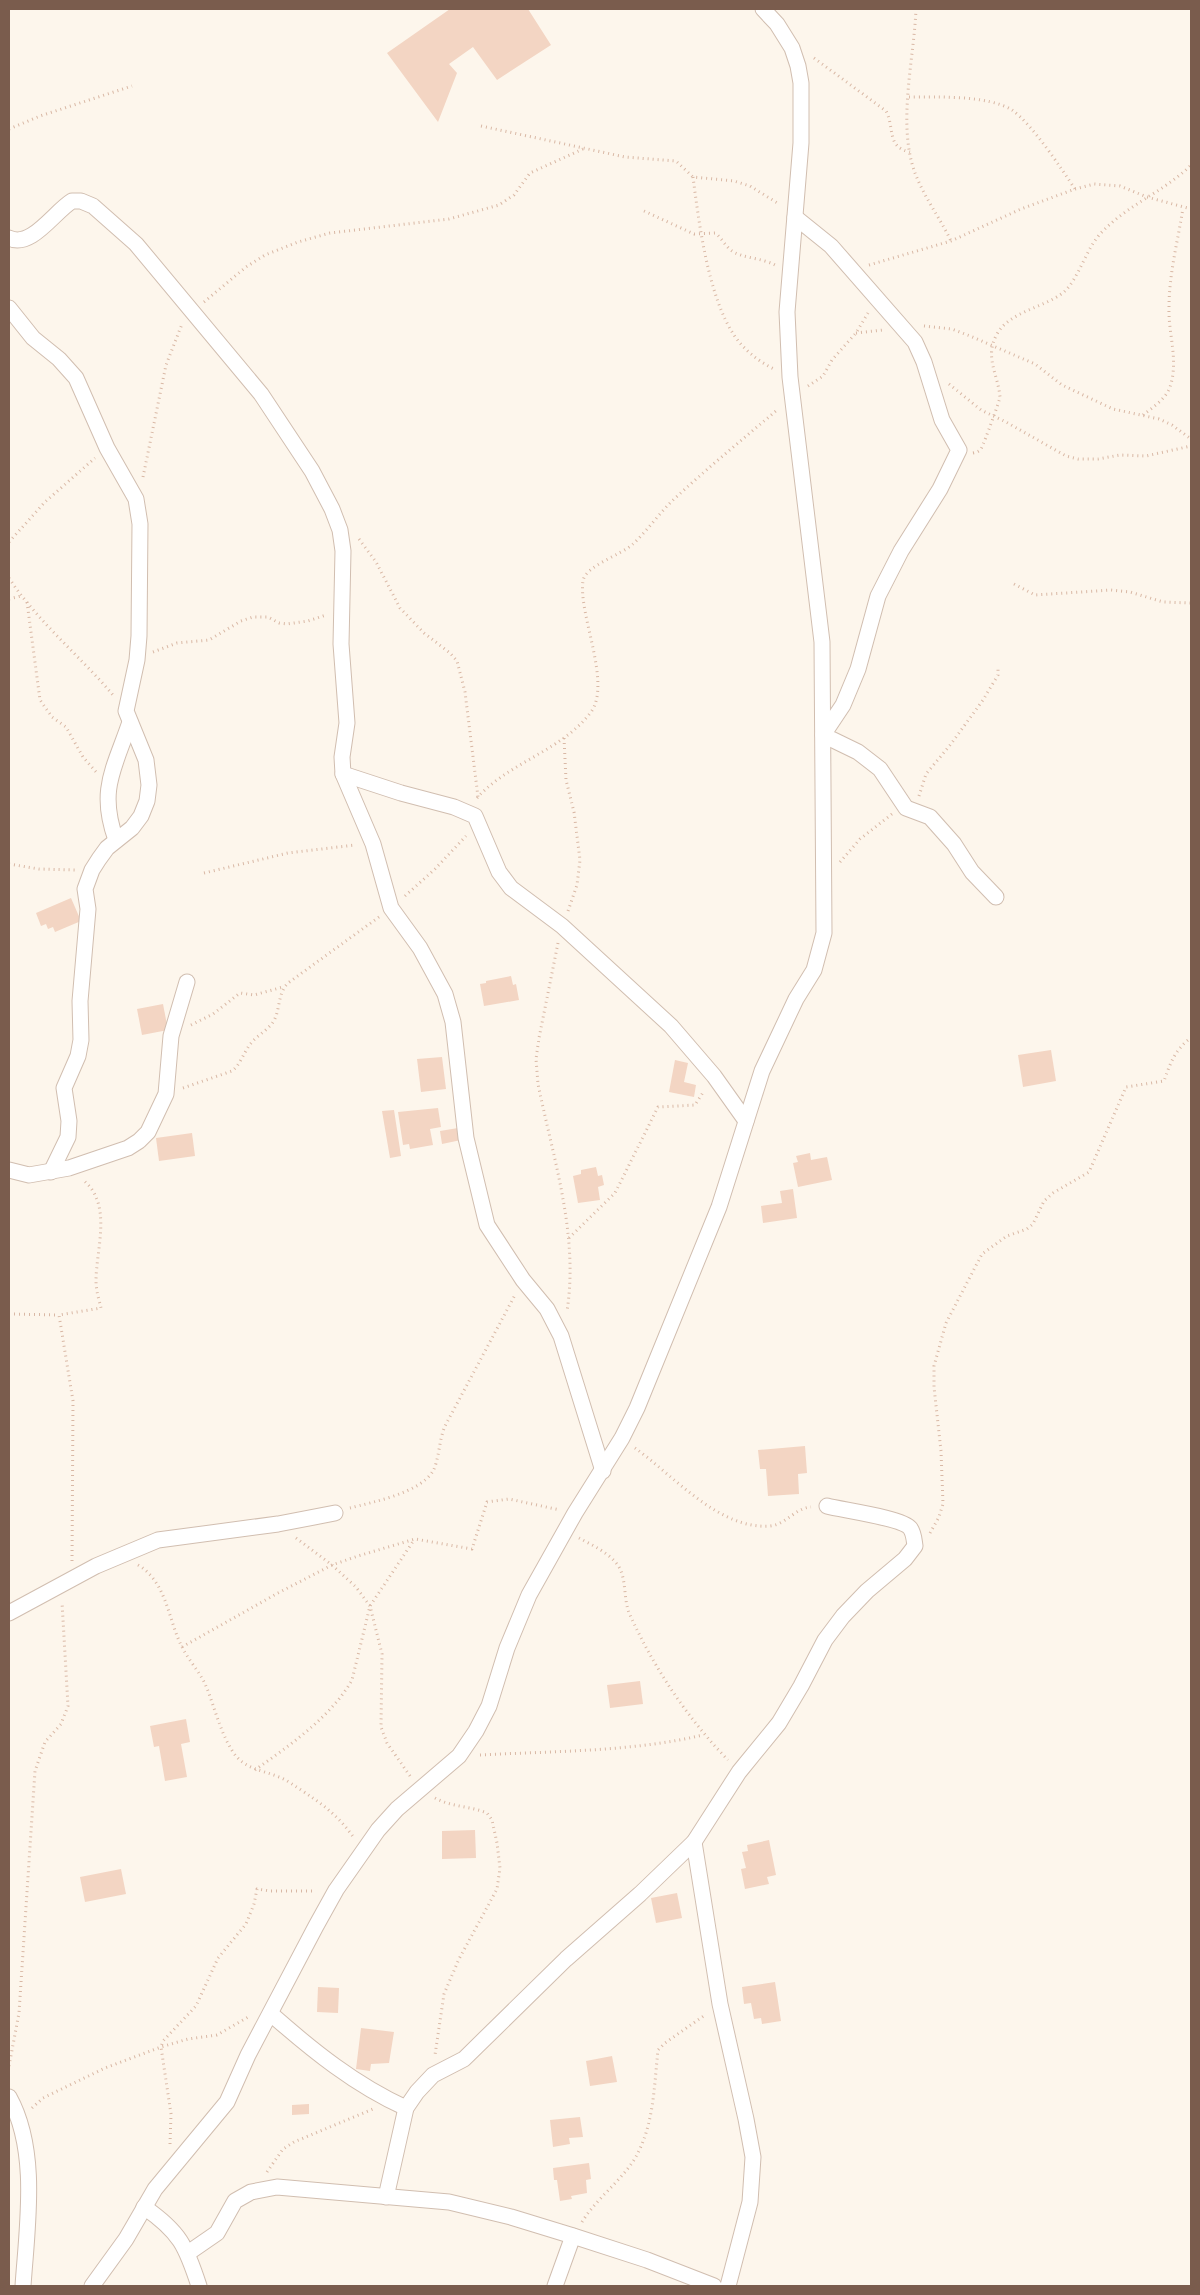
<svg xmlns="http://www.w3.org/2000/svg" width="1200" height="2295" viewBox="0 0 1200 2295" font-family="'Space Grotesk',sans-serif">
  <rect width="100%" height="100%" fill="#fdf6ec"/>
  <!-- building -->
  <g fill="#f3d5c3">
    <path d="M450,9H528L551,45L497,80L473,47L449,64L457,73L438,122L387,53Z"/>
    <path d="M71,898L81,921L55,932L53,927L48,929L46,924L41,926L36,913Z"/>
    <path d="M511,976L513,985L516,984L519,1000L484,1006L480,984L486,983V981Z"/>
    <path d="M163,1004L168,1030L142,1035L137,1009Z"/>
    <path d="M1051,1050L1056,1081L1023,1087L1018,1055Z"/>
    <path d="M442,1057L446,1089L421,1092L417,1059Z"/>
    <path d="M675,1060L688,1063L684,1082L696,1085L694,1097L669,1092Z"/>
    <path d="M438,1108L441,1127L430,1129L433,1145L410,1149L409,1144L403,1145L398,1112Z"/>
    <path d="M394,1110L401,1156L390,1158L382,1111Z"/>
    <path d="M458,1128L461,1140L442,1144L440,1131Z"/>
    <path d="M192,1133L195,1156L159,1161L156,1138Z"/>
    <path d="M810,1153L811,1160L827,1157L832,1180L798,1187L793,1163L798,1162L796,1156Z"/>
    <path d="M596,1167L598,1176L602,1175L604,1185L598,1187L600,1200L578,1203L573,1176L581,1174V1170Z"/>
    <path d="M793,1189L797,1218L763,1223L761,1206L782,1203L780,1191Z"/>
    <path d="M805,1446L807,1473L798,1474L799,1494L768,1496L766,1469H760L758,1450Z"/>
    <path d="M640,1681L643,1704L610,1708L607,1685Z"/>
    <path d="M186,1719L190,1742L181,1744L187,1777L165,1781L159,1746L154,1747L150,1726Z"/>
    <path d="M475,1830L476,1858L442,1859V1831Z"/>
    <path d="M769,1840L776,1875L767,1877L769,1884L745,1889L741,1869L746,1868L742,1852L748,1851L747,1845Z"/>
    <path d="M121,1869L126,1894L85,1902L80,1877Z"/>
    <path d="M677,1893L682,1918L656,1923L651,1898Z"/>
    <path d="M775,1982L781,2021L762,2024L761,2018L754,2019L751,2003L744,2004L742,1987Z"/>
    <path d="M318,1987L339,1988L338,2013L317,2012Z"/>
    <path d="M361,2028L394,2032L389,2063L371,2064L370,2071L356,2069Z"/>
    <path d="M612,2056L617,2082L590,2086L586,2061Z"/>
    <path d="M309,2104V2114L292,2115V2105Z"/>
    <path d="M580,2117L583,2137L569,2138L570,2144L553,2147L550,2120Z"/>
    <path d="M589,2163L591,2179L586,2180L587,2193L571,2196L572,2199L560,2201L557,2180H554L553,2168Z"/>
  </g>
  <g fill="none" stroke-linecap="round" stroke-linejoin="round">
    <defs>
      <g id="minor">
        <path d="M795,217L831,246L915,342L924,362L942,420L959,450L940,489L901,551L878,596L858,669L843,705L823,735L858,752L880,769L906,808L930,817L954,844L972,872L996,897"/>
        <path d="M9,238C31,249 54,212 72,201H81L93,206L136,244L261,394L312,471L332,509L340,530L343,551L341,644L347,723L342,757L343,774L373,844L391,908L420,948L445,994L453,1022L466,1138L487,1225L523,1280L547,1309L561,1336L603,1471"/>
        <path d="M9,308L33,338L59,359L76,378L107,448L136,499L140,524L139,636L137,660L126,711L146,760L149,785L147,801L141,816L132,828L107,848L99,859L92,870L85,889L88,909L80,1001L81,1040L78,1056L64,1088L69,1121L68,1137L51,1172"/>
        <path d="M343,774L401,793L454,807L475,816L499,872L511,888L562,926L671,1026L714,1076L746,1121"/>
        <path d="M116,840C98,790 114,769 130,722"/>
        <path d="M9,1170L29,1175L69,1168L128,1148L139,1141L148,1132L166,1094L171,1036L187,982"/>
        <path d="M9,1613L96,1566L158,1540L278,1524L335,1513"/>
        <path d="M694,1842L720,2004L746,2119L753,2157L750,2202L728,2286"/>
        <path d="M271,2014C312,2050 355,2085 406,2108"/>
        <path d="M9,2097C39,2151 27,2226 23,2286"/>
        <path d="M386,2197L406,2108L417,2092L433,2075L464,2059L566,1959L640,1894L694,1842L739,1772L779,1723L801,1686L825,1640L843,1616L867,1591L905,1559L915,1546C914,1540 914,1533 910,1528C902,1518 842,1510 827,1506"/>
        <path d="M144,2207C180,2232 186,2246 199,2286"/>
        <path d="M188,2253L217,2233L235,2201L251,2192L277,2187L449,2202L511,2217L573,2236L647,2260L714,2286"/>
        <path d="M92,2286L126,2239L155,2189L227,2102L248,2055L316,1926L336,1890L378,1830L397,1809L459,1756L476,1731L489,1706L507,1648L529,1595L575,1513L622,1438L637,1408L719,1207L762,1071L796,999L814,970L824,933L822,642L790,377L787,312L801,143V83L798,66L792,48L777,24L763,9"/>
        <path d="M555,2286L573,2236"/>
      </g>
    </defs>
    <!-- minor casing -->
    <use href="#minor" stroke="#d1beb0" stroke-width="17"/>
    <!-- path -->
    <g stroke="#d9b8a5" stroke-width="3" stroke-dasharray="1 4" stroke-linecap="butt">
      <path d="M916,9C914,60 897,124 915,173C924,197 940,218 951,241"/>
      <path d="M814,58L886,111C895,128 886,147 910,152"/>
      <path d="M909,97C937,97 988,95 1012,110C1032,124 1061,168 1075,189"/>
      <path d="M481,126L625,157L676,161L693,177L734,181L750,186L779,204"/>
      <path d="M9,129L40,116L132,86"/>
      <path d="M693,177C699,223 708,296 734,335C744,350 758,361 774,369"/>
      <path d="M644,211L694,234L715,233C722,238 725,246 732,251C742,258 762,258 775,265"/>
      <path d="M869,265L951,241L1021,209L1075,189L1094,184L1120,186L1147,197L1191,209"/>
      <path d="M204,302L246,267L265,255L298,242L330,233L449,219L499,205L514,195L530,173L583,149"/>
      <path d="M924,326L952,329L970,336L1035,364L1062,385L1113,409L1159,419L1172,425L1191,439"/>
      <path d="M856,333L883,330"/>
      <path d="M949,384L981,410L1006,422L1066,456L1078,459H1098L1120,455L1146,456L1191,446"/>
      <path d="M808,386L823,376L832,360L856,333L868,313"/>
      <path d="M1143,415C1153,407 1165,400 1170,387C1179,360 1168,334 1169,307C1169,274 1178,240 1183,208"/>
      <path d="M973,453C978,452 980,451 982,447C984,443 1000,400 1000,397C998,374 984,357 997,334C1010,311 1044,308 1064,292C1080,277 1086,247 1103,231C1129,204 1165,191 1191,165"/>
      <path d="M143,477L166,365L182,324"/>
      <path d="M359,539L376,562L400,608L424,633L450,653L457,661L465,692L478,797"/>
      <path d="M9,542L45,502L95,458"/>
      <path d="M9,578C37,621 80,656 113,695"/>
      <path d="M1014,584L1035,595L1111,590L1130,592L1163,602L1191,603"/>
      <path d="M9,599L21,596"/>
      <path d="M27,602L40,700L52,717L66,727L83,757L96,772"/>
      <path d="M153,652L177,643L209,640L241,621L253,617H268L279,623L287,624L308,621L326,615"/>
      <path d="M564,738L566,780L574,812L580,860L577,885L568,911"/>
      <path d="M919,796L926,774L951,744L983,700L998,675V668"/>
      <path d="M477,798C509,762 562,751 591,712C612,683 578,614 583,581C585,566 621,555 633,544C647,531 658,515 671,502C705,470 742,440 777,410"/>
      <path d="M840,862L860,839L892,814"/>
      <path d="M9,864L39,869L76,870"/>
      <path d="M204,873L288,853L355,845"/>
      <path d="M405,896L435,869L466,836"/>
      <path d="M558,943L539,1038L536,1059L538,1084C553,1158 579,1235 567,1311"/>
      <path d="M191,1025L213,1014L240,993L254,995L283,987"/>
      <path d="M183,1088L232,1071C241,1064 244,1051 252,1042C260,1033 272,1028 276,1016C280,1004 279,992 288,983L379,917"/>
      <path d="M569,1238L615,1193L658,1107L695,1105L704,1091"/>
      <path d="M9,1314L59,1315"/>
      <path d="M635,1448C673,1475 719,1530 770,1526C787,1524 795,1508 811,1507"/>
      <path d="M350,1508C373,1502 420,1493 433,1471C439,1460 439,1440 445,1426L515,1295"/>
      <path d="M930,1533L939,1517L943,1504L941,1451L934,1387V1366L946,1323L982,1254L1007,1236L1027,1229L1033,1224L1044,1201L1053,1193L1089,1172L1126,1087L1164,1081C1170,1064 1175,1049 1191,1038"/>
      <path d="M296,1538L332,1565L356,1587L370,1606L382,1654L381,1727L387,1743L410,1776"/>
      <path d="M579,1538C592,1545 610,1553 619,1567C627,1581 623,1600 630,1615C654,1668 688,1719 728,1760"/>
      <path d="M72,1561L73,1401L59,1315L101,1308C99,1300 96,1290 96,1281C96,1249 113,1204 83,1180"/>
      <path d="M138,1565C167,1582 168,1620 182,1647C189,1661 200,1672 206,1686C215,1708 220,1732 233,1752C244,1769 262,1770 279,1777C285,1779 292,1784 298,1788C321,1803 338,1815 354,1838"/>
      <path d="M182,1647L278,1593L332,1565L358,1556L415,1539L472,1549L487,1502L509,1499L560,1510"/>
      <path d="M480,1755C555,1751 631,1752 703,1735"/>
      <path d="M255,1770C290,1745 331,1717 352,1680L370,1606L414,1540"/>
      <path d="M435,1798C451,1807 470,1806 487,1813L492,1820L497,1843L500,1868L497,1889L459,1959L444,1994L435,2055"/>
      <path d="M9,2066L19,2013L35,1771L45,1742L61,1724L68,1706L62,1602"/>
      <path d="M32,2108L43,2098L105,2068L161,2047L188,2039L217,2035L250,2016"/>
      <path d="M170,2144L171,2114L161,2047L163,2041L196,2006L218,1958L246,1924L254,1904L257,1889L270,1891H316"/>
      <path d="M267,2172L283,2149L294,2142L373,2109"/>
      <path d="M582,2222C596,2199 619,2183 634,2160C654,2127 654,2087 658,2050L665,2043L705,2015"/>
    </g>
    <!-- minor -->
    <use href="#minor" stroke="#fff" stroke-width="15"/>
  </g>
  <!-- border -->
  <rect width="1200" height="2295" fill="none" stroke="#7a5c4d" stroke-width="20"/>
</svg>
